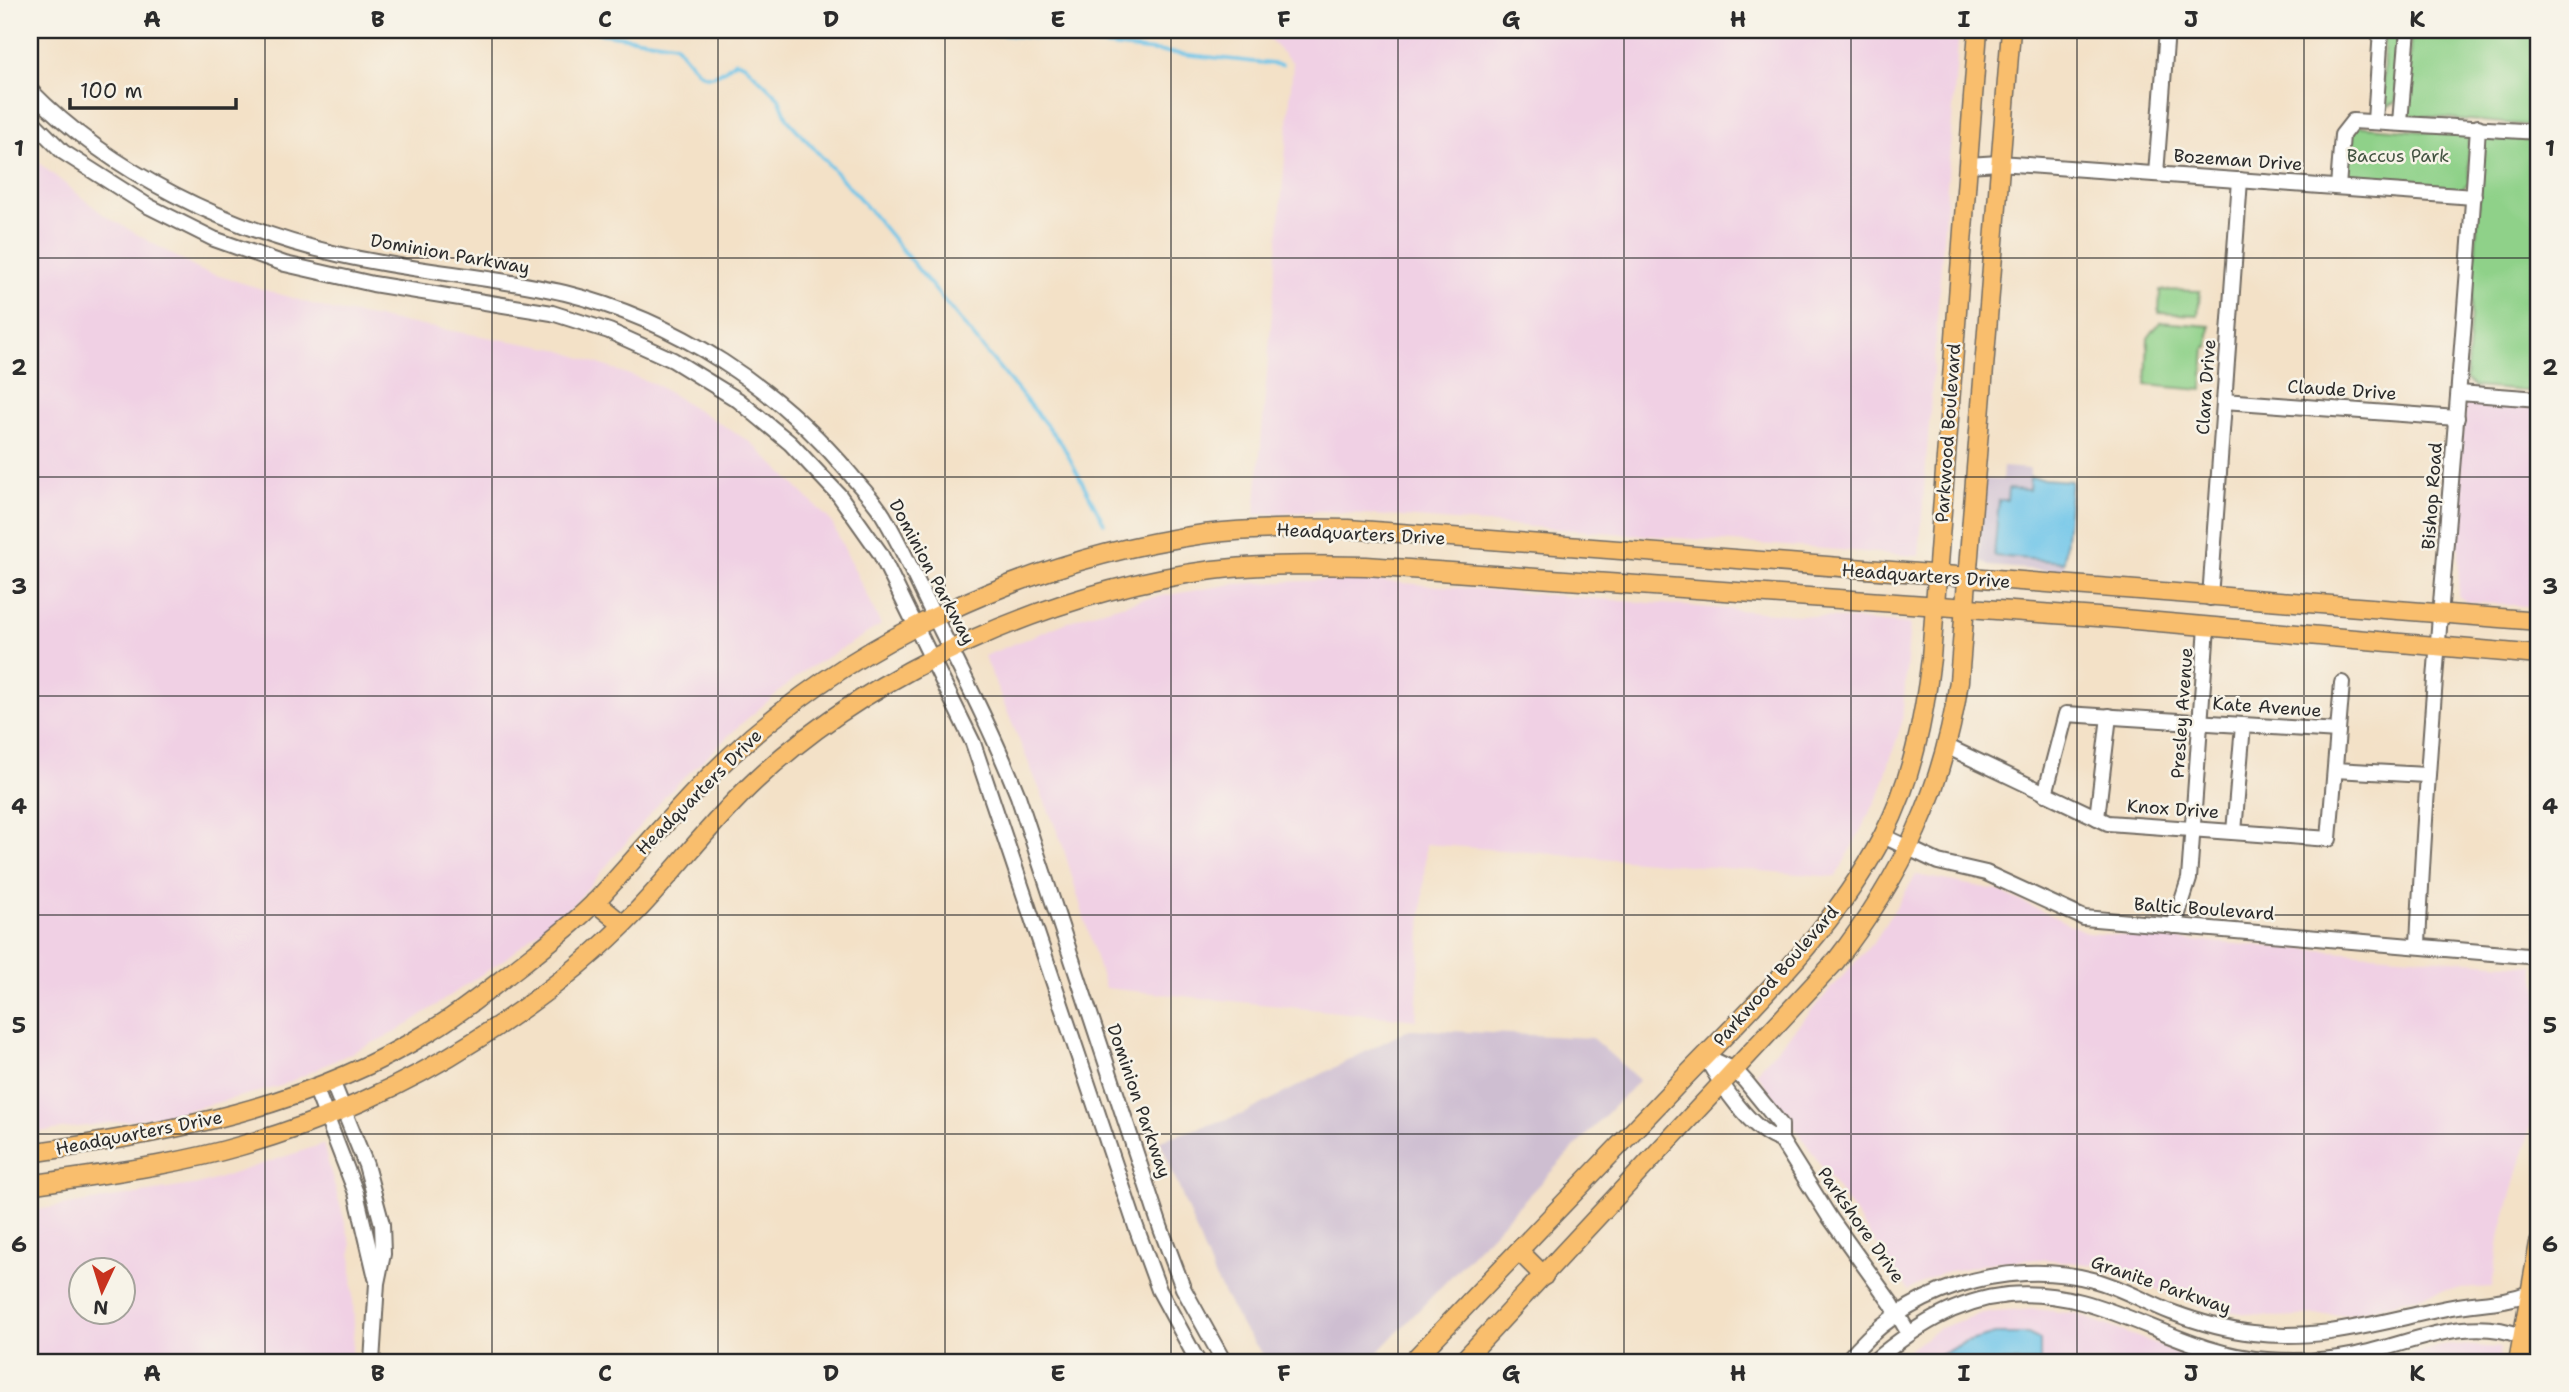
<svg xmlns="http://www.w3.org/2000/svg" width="2569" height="1392" viewBox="0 0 2569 1392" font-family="'Shantell Sans',sans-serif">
  <rect width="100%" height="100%" fill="#f7f3e8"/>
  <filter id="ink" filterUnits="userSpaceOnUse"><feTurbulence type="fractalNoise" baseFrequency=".0143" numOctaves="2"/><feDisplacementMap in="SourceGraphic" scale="14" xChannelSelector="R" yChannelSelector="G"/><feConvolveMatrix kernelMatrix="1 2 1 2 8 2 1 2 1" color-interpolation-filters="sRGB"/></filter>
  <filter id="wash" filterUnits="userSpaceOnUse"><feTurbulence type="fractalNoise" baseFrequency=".00686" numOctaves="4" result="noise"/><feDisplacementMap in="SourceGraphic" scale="28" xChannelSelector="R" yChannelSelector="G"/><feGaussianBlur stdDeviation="1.57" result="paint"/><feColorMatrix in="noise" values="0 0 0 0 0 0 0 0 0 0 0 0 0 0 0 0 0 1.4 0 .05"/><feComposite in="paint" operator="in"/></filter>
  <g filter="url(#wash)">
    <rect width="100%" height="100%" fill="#f3e1c7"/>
    <!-- built -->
    <g fill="#f0d0e4" fill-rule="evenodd">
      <path d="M1259,30H1959L1919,556L1321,511L1255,515L1293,63Z"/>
      <path d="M30,156L104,215L199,270L332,310L557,349L655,384L752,443L831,521L881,625L804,671L741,724L667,794L577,901L506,958L398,1031L281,1086L165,1116L30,1133Z"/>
      <path d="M2472,398L2539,404V607L2467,602L2458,596L2459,551L2454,523L2464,405Z"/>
      <path d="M1353,579L1910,624L1902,722L1880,793L1836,877L1426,844L1416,1020L1105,988L1062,843L984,656L1085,615L1144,599L1233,584Z"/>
      <path d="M1916,875L1997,890L2088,933L2534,966L2539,994V1097L2501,1232L2492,1287L2444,1290L2351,1314L2271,1317L2206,1308L2094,1265L2043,1259L1996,1262L1941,1273L1908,1290L1756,1072L1876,939Z"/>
      <path d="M323,1144L351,1244L354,1325L351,1362H30V1211L205,1183ZM80,1270H122V1312H80Z"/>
      <path d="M2035,1309L2076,1314L2204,1362H1893L1937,1329L1982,1313Z"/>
      <path d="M2449,1344L2500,1348L2499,1362H2381Z"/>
    </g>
    <!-- industrial -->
    <g fill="#cebed1">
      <path d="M2003,467L2030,469V478L2071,481L2064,572L1989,566L1979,559L1983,479L2002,480Z"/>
      <path d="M1410,1029L1592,1038L1639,1080L1369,1362H1269L1242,1327L1214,1276L1160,1140L1243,1114Z"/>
    </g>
    <!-- green -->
    <g fill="#8fd189" stroke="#5d7e5a" stroke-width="2">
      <path d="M2384,30H2402L2396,102L2387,106L2383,104Z"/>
      <path d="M2411,30H2539V88L2535,121L2526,125L2410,115L2406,110Z"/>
      <path d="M2356,126L2468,135L2469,182L2460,191L2354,182L2346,173L2349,132Z"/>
      <path d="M2488,136L2539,138V392L2475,387L2466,379L2483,143Z"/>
      <path d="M2160,290L2200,291L2198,315L2159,313Z"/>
      <path d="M2160,322L2210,326L2208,347H2205L2202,390L2146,385L2148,338Z"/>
    </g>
    <!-- water -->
    <g fill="#6cc4e9" stroke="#4c788a" stroke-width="2">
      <path d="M2030,478L2071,481L2064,562L1994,556L1999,500H2007L2008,489L2029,490Z"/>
      <path d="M1995,1334H2028L2040,1340V1362H1927L1963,1343Z"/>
    </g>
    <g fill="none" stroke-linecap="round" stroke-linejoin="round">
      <!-- stream -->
      <g stroke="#6cc4e9" stroke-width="3.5">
        <path d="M592,30L603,34L675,44C698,70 704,92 735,61L744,64L779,98L788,120L861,200L1062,444L1104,523"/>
        <path d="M945,30L956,34L971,31L1282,65"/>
      </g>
    </g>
  </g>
  <g filter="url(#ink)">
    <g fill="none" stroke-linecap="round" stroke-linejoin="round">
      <defs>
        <g id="minor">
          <path d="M30,90C112,174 228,229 341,255C415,272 491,276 565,293C676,320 778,388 851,475C861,488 875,501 883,515C903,548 918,585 936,620C965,678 994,735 1018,796L1161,1229L1183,1288L1224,1362"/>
          <path d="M30,119L63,152L148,206L214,239L285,264L373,284L552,313L609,331L673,360L738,400L790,443L839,495L880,553L973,743L1136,1227L1159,1290L1198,1362"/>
          <path d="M2375,121L2381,30"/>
          <path d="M2400,122L2408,30"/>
          <path d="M1968,165L1999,163L2474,197"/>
          <path d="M2156,174L2167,30"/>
          <path d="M2338,187L2342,135L2353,121L2539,132"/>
          <path d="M2459,393L2539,399"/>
          <path d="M2224,401L2457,418"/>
          <path d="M2210,598L2240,180"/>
          <path d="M1948,747L2108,823L2329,839L2342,683"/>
          <path d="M2335,770L2426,775"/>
          <path d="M2045,794L2066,714L2338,731"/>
          <path d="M2097,818L2109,716"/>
          <path d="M2234,832L2243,725"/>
          <path d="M1883,836L1938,862L1986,873L2084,918L2539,957"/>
          <path d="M2174,926L2189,879L2207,627"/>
          <path d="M2418,944C2431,672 2461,400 2478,127"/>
          <path d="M1705,1056L1735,1070L1746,1082L1781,1125V1140L1830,1218L1891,1303L1908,1332"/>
          <path d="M1705,1056C1720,1083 1751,1132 1781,1140"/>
          <path d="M332,1081L366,1165L382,1224L383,1254L377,1283L372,1362"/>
          <path d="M315,1087L356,1193L376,1278"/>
          <path d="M1846,1362C1901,1290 2005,1257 2093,1280C2121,1287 2145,1302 2171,1312C2198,1322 2225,1330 2253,1333C2322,1342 2385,1320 2452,1307C2479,1302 2504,1303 2529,1293"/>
          <path d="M1873,1362C1912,1329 1955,1300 2008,1295C2104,1286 2173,1354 2267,1360C2296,1362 2327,1361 2356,1355C2411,1344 2466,1314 2521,1336"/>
        </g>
        <g id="major">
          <path d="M595,902L622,924"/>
          <path d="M30,1153C169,1133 310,1107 432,1030C464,1011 493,986 523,963C552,940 584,916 608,888C647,845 683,801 726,760C853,639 1030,559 1204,534C1251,528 1300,528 1348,529L2539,621"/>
          <path d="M30,1185C100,1174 172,1166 240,1146C321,1123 405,1086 476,1040C533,1004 590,960 637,911C677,869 712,821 755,781C874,669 1052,591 1213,570C1264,564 1315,565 1366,566L2112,618L2539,655"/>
          <path d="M1519,1251L1544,1276"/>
          <path d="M1412,1362C1501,1269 1590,1176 1679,1083C1753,1006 1833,931 1883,836C1912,780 1924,719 1931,658L1978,30"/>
          <path d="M1462,1362L1835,962C1902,876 1944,789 1959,681L2011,30"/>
          <path d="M2518,1362L2539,1243"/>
        </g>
        <path id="highway" d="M2532,1362L2539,1319"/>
      </defs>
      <!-- minor casing -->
      <use href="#minor" stroke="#716b62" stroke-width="18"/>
      <!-- major casing -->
      <use href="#major" stroke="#716b62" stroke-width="21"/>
      <!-- highway casing -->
      <use href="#highway" stroke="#716b62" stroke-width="23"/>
      <!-- minor -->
      <use href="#minor" stroke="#fff" stroke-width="14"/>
      <!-- major -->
      <use href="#major" stroke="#f9be6d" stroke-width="18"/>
      <!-- highway -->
      <use href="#highway" stroke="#f9be6d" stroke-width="19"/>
    </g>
  </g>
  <!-- grid -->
  <path fill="none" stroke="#2b2b2b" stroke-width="2" stroke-opacity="0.55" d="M265,30V1362M492,30V1362M718,30V1362M945,30V1362M1171,30V1362M1398,30V1362M1624,30V1362M1851,30V1362M2077,30V1362M2304,30V1362M30,258H2539M30,477H2539M30,696H2539M30,915H2539M30,1134H2539"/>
  <g text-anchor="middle" stroke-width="5" stroke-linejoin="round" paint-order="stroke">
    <!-- park labels -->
    <g font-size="18" fill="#445442" stroke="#f7f3e8">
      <text x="2398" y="162">Baccus Park</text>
    </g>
    <!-- street labels -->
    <g font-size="18" fill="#2b2b2b" stroke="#f7f3e8">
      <text transform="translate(2238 160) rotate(4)" y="6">Bozeman Drive</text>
      <text transform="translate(450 254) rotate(10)" y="6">Dominion Parkway</text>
      <text transform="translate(2206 387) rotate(-86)" y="6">Clara Drive</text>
      <text transform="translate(2342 390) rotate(4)" y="6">Claude Drive</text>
      <text transform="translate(1948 433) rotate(-86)" y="6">Parkwood Boulevard</text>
      <text transform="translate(2432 496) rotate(-86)" y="6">Bishop Road</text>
      <text transform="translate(1361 534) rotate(3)" y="6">Headquarters Drive</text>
      <text transform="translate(932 572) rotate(62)" y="6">Dominion Parkway</text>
      <text transform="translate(1926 576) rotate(4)" y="6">Headquarters Drive</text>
      <text transform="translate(2267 707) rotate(4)" y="6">Kate Avenue</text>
      <text transform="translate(2182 713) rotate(-86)" y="6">Presley Avenue</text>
      <text transform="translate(699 792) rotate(-45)" y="6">Headquarters Drive</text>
      <text transform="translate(2173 809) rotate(4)" y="6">Knox Drive</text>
      <text transform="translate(2204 909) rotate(4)" y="6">Baltic Boulevard</text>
      <text transform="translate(1776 976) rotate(-49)" y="6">Parkwood Boulevard</text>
      <text transform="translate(1139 1101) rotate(71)" y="6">Dominion Parkway</text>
      <text transform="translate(139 1133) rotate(-11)" y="6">Headquarters Drive</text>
      <text transform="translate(1861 1225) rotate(55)" y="6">Parkshore Drive</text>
      <text transform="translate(2161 1285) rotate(19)" y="6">Granite Parkway</text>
    </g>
  </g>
  <!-- margin -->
  <rect width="2569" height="1392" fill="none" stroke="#f7f3e8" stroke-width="77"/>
  <!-- north arrow -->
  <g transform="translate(102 1291) rotate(184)"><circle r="33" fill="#f7f3e8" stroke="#a5a39c" stroke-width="2"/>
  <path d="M0-5L12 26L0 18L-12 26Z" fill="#c8321e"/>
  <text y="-10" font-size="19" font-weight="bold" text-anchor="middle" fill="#2b2b2b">N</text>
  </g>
  <!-- scale -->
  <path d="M70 98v10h166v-10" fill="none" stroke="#2b2b2b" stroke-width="3.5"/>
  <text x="80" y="98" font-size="21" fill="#2b2b2b" stroke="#f7f3e8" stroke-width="5" paint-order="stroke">100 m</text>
  <rect x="38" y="38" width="2492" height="1316" fill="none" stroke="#2b2b2b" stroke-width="2.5"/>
  <g font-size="23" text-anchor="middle" font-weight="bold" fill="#2b2b2b">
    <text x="152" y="27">A</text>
    <text x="378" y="27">B</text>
    <text x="605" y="27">C</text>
    <text x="831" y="27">D</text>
    <text x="1058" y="27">E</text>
    <text x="1284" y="27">F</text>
    <text x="1511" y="27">G</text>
    <text x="1738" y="27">H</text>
    <text x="1964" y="27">I</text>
    <text x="2191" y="27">J</text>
    <text x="2417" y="27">K</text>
    <text x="19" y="156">1</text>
    <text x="2550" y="156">1</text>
    <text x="19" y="375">2</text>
    <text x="2550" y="375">2</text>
    <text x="19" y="594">3</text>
    <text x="2550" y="594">3</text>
    <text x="19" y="814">4</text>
    <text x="2550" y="814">4</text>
    <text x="19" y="1033">5</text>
    <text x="2550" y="1033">5</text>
    <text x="19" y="1252">6</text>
    <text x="2550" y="1252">6</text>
    <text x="152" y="1381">A</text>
    <text x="378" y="1381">B</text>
    <text x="605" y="1381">C</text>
    <text x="831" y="1381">D</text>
    <text x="1058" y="1381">E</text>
    <text x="1284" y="1381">F</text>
    <text x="1511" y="1381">G</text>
    <text x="1738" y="1381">H</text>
    <text x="1964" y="1381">I</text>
    <text x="2191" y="1381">J</text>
    <text x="2417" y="1381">K</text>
  </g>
</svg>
